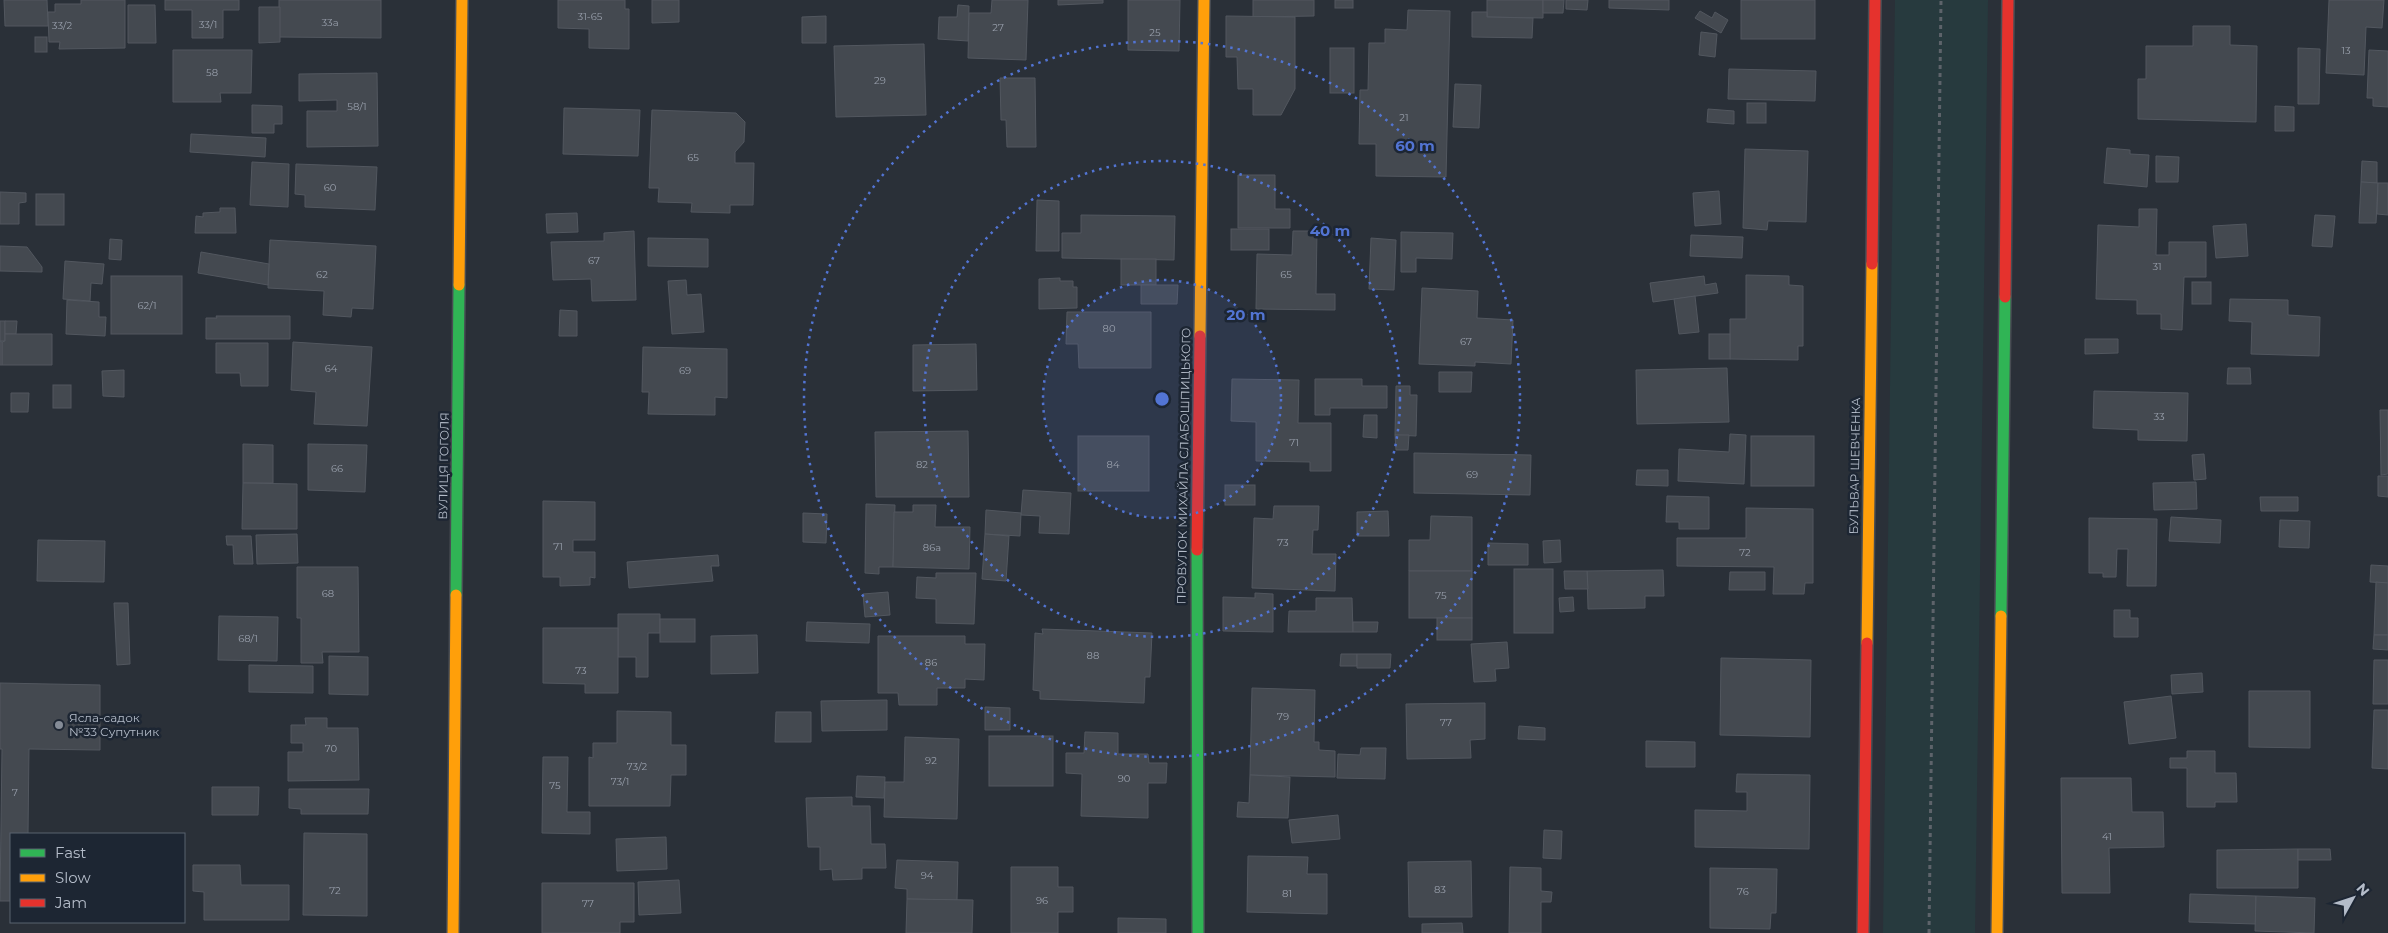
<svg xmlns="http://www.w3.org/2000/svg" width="2388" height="933" viewBox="0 0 2388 933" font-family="Montserrat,sans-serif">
  <rect width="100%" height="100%" fill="#2a3038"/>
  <!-- green -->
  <path fill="#273a3e" d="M1895,0H1988L1975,933H1883Z"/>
  <!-- building -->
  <g fill="#444950" stroke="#52575f">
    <path d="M4,0H47L48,26H5Z"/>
    <path d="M81,0H125V48L59,49L60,42H49L48,12H55V4H81Z"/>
    <path d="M165,0H239V10H223V38H192V10H165Z"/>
    <path d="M279,0H381V38L279,37Z"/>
    <path d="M558,0H625V9H629V49L589,48V29L558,28Z"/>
    <path d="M652,0H679V22L652,23Z"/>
    <path d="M992,0H1028L1026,60L968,58L969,13H991Z"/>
    <path d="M1058,0H1103V3L1058,5Z"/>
    <path d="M1128,0H1180L1179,51L1128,50Z"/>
    <path d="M1253,0H1314V16L1253,17Z"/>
    <rect x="1335" y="0" width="18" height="8"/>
    <path d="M1487,0H1543V18L1487,17Z"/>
    <path d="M1543,0H1564L1563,13H1543Z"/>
    <path d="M1566,0H1588L1587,10L1566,9Z"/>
    <path d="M1609,0H1669V10L1609,8Z"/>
    <rect x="1741" y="0" width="74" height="39"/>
    <path d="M2329,0H2384L2382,28L2366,27L2364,75L2326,73Z"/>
    <path d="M128,5H155L156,43H128Z"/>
    <path d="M958,5L969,6L968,41L938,39L939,17H957Z"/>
    <path d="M259,7H280V42L259,43Z"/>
    <path d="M1408,10L1450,11L1446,177L1376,176V144H1359L1360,90H1368L1369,43H1385V29L1407,30Z"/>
    <path d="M1700,11L1712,18L1715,12L1728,20L1721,33L1695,18Z"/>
    <path d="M1472,12H1487V17L1533,18L1532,38L1472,37Z"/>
    <path d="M826,16V43H802V17Z"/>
    <path d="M1226,16L1295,17V89L1281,115H1253V89H1238L1237,57H1226Z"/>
    <path d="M2193,26H2230V45L2257,46L2256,122L2138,119V79H2146V46H2193Z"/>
    <path d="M1701,32L1717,34L1715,57L1699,55Z"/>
    <rect x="35" y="37" width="12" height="15"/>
    <path d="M924,44L926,115L836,117L834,46Z"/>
    <rect x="1330" y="48" width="24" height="45"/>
    <path d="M2298,48L2320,49L2319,104H2298Z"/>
    <path d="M173,50H252L251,93H220L221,102H173Z"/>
    <path d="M2369,50L2388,51V107L2373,106V98H2367Z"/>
    <path d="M1729,69L1816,71L1815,101L1728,99Z"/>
    <path d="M377,73L378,146L307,147V111H337V100L299,101V74Z"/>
    <path d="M1000,78H1035L1036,147H1007L1006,120H1001Z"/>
    <path d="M1455,84L1481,85L1479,128L1453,127Z"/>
    <rect x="1747" y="103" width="19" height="20"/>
    <path d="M252,105L282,106V124H274V133H252Z"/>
    <path d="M2275,106L2294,107V131H2275Z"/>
    <path d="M564,108L640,110L638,156L563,154Z"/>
    <path d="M1708,109L1734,111V124L1707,122Z"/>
    <path d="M652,110L736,113L745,122L744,142L735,152V163H754L753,205H730V213L691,212L692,203L658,202L659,188H649Z"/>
    <path d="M191,134L266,138L265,157L190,152Z"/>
    <path d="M2107,148L2130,150V154L2149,155L2147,187L2104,183Z"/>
    <path d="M1745,149L1808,151L1806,222L1768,221L1767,230L1743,228Z"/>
    <path d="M2156,156L2179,157L2178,182H2156Z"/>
    <path d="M2362,161L2377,162V183L2361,182Z"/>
    <path d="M252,162L289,164L288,207L250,205Z"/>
    <path d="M296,164L377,167L375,210L305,207V195L295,194Z"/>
    <path d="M1238,175H1275V209H1290V228H1238Z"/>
    <path d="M2361,182L2378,183L2376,223H2359Z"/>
    <path d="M2378,183H2388V215L2377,214Z"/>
    <path d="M1719,191L1721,224L1695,226L1693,193Z"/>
    <path d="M0,192L26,193V202L19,203V224H0Z"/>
    <rect x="36" y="194" width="28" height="31"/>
    <path d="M1037,200L1059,201V251H1036Z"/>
    <path d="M220,208H235L236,233H195L196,216L203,217V213L220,212Z"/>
    <path d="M2139,209H2157L2156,255H2169V242H2206V277H2184L2182,330L2161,329V314H2137V300L2096,299L2098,225L2139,227Z"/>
    <path d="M577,213L578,232L547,233L546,214Z"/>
    <path d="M1081,215L1175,216L1174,260L1062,258V233H1081Z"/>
    <path d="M2315,215L2335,216L2332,247L2312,246Z"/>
    <path d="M2246,224L2248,256L2216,258L2213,226Z"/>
    <rect x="1231" y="229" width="38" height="21"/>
    <path d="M634,231L636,300L592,301L591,279L553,280L551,242L604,241V233Z"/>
    <path d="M1293,231H1317L1316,294H1335V310L1256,309L1257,254L1292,255Z"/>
    <path d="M1401,232L1453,233L1452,259L1416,258V272H1401Z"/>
    <path d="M1691,235L1743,237L1742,258L1690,256Z"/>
    <path d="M648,238L708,239V267L648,266Z"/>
    <path d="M1371,238L1396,240L1394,290L1369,289Z"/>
    <path d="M110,239L122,240L121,260L109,259Z"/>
    <path d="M270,240L376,246L373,309L352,308L351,317L323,315L324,291L268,288Z"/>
    <path d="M0,246L27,247L42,267V272L0,271Z"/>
    <path d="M201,252L269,264L268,285L198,273Z"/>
    <rect x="1121" y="259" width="35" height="26"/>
    <path d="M65,261L104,264L102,284L91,283L90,301L63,299Z"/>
    <path d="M1746,275L1789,276V285L1803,286V346H1798V360L1730,359V319H1746Z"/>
    <rect x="111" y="276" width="71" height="58"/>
    <path d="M1704,276L1705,285L1716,283L1718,293L1653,302L1650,283Z"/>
    <path d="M1060,278V281H1073V287H1077V308L1039,309V279Z"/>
    <path d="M686,280L687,295L701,294L704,332L672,334L668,281Z"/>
    <rect x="2192" y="282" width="19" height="22"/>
    <path d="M1141,285H1178L1177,304H1141Z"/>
    <path d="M1422,288L1478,291L1477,318L1513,320L1511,364L1475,362V366L1419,364Z"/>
    <path d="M1695,296L1699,332L1679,334L1674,299Z"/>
    <path d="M2230,299L2288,300V315L2320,317L2319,356L2251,354L2252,322L2229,321Z"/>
    <path d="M67,300L99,302V317H106L105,336L66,334Z"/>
    <path d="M560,310L577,311V336H559Z"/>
    <path d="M1067,312H1151V368H1079L1078,344H1066Z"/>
    <path d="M216,316H290V339H206V318H217Z"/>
    <rect x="0" y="321" width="5" height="20"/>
    <path d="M5,321H17L16,334H5Z"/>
    <path d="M5,334H52V365H2V342L5,341Z"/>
    <rect x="1709" y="334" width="21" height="25"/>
    <path d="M2085,339H2118V353L2085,354Z"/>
    <path d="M0,341L2,342V365H0Z"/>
    <path d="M293,342L372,347L367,426L314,424L316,392L291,390Z"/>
    <path d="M216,343H268V386H241L240,373H216Z"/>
    <path d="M976,344L977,390L913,391V345Z"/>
    <path d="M643,347L727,349V398L715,397V415L648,414L649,392H642Z"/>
    <path d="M1727,368L1729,422L1637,424L1636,370Z"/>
    <path d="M2228,368H2250L2251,384H2227Z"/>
    <path d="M124,370V397L103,396L102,371Z"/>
    <path d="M1439,372H1472L1471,392H1439Z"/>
    <path d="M1232,379L1299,380L1298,423H1331V471H1310V462L1256,461V422L1231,421Z"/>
    <path d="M1315,379H1362V386H1387V408H1330V415H1315Z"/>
    <rect x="53" y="385" width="18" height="23"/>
    <path d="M1396,386H1410V395H1417L1416,436L1395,435Z"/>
    <path d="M2094,391L2188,393L2187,441L2138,440V430L2093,428Z"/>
    <path d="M11,393H29L28,412H11Z"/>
    <path d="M2380,410H2388V474L2381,475Z"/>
    <path d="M1364,415H1377V438L1363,437Z"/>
    <path d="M968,431L969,497H876L875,432Z"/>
    <path d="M1730,434L1746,435L1744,484L1678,481L1679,449L1729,452Z"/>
    <path d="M1395,435H1409L1408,450H1396Z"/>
    <rect x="1078" y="436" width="71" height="55"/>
    <rect x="1751" y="436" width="63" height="50"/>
    <path d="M243,444L273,445V483H243Z"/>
    <path d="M308,444L367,445L365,492L308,490Z"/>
    <path d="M1414,453L1531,455L1530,495L1414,493Z"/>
    <path d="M2204,454L2206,479L2194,480L2192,455Z"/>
    <path d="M1637,470H1668V486L1636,485Z"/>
    <path d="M2378,476H2388V497L2378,496Z"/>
    <path d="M2196,482L2197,509L2154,510L2153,483Z"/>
    <path d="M243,483L297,484V529H242Z"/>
    <rect x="1225" y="485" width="30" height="20"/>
    <path d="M1023,490L1071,493L1069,534L1039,533L1040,516L1021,515Z"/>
    <path d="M1667,496L1709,497V529H1679V522H1666Z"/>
    <path d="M2260,497H2298V511H2261Z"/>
    <path d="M543,501L595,502V540H573V552H595V578L590,577V585L560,586V577H543Z"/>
    <path d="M866,504L895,505L893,567H879V574L865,573Z"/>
    <path d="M913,505H936L935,527H970L969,569L893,567L894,512H913Z"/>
    <path d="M1274,506H1319L1318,530H1313L1312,554H1336L1335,591L1252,588L1254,518L1273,519Z"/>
    <path d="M1746,508L1813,509V583H1805L1804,594H1773L1774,567L1677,566V538H1746Z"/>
    <path d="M986,510L1021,513L1020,536L985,534Z"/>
    <path d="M1388,511L1389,536H1357V512Z"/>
    <path d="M803,513L827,514L826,543L803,542Z"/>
    <path d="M1431,516L1472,517V571H1409V540H1430Z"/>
    <path d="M2171,517L2221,520L2220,543L2169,541Z"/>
    <path d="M2089,518L2157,519L2156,586H2127L2128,549H2117L2116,577H2103V573H2089Z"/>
    <path d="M2280,520L2310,521L2309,548L2279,547Z"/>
    <path d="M297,534L298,563L257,564L256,535Z"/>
    <path d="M985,534L1009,536L1006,581L982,579Z"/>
    <path d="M226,536H251L253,564H234L233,545H227Z"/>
    <path d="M38,540L105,541L104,582L37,581Z"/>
    <path d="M1560,540L1561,562L1544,563L1543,541Z"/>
    <path d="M1488,543L1528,544V565H1488Z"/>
    <path d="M718,555L719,566H711L713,581L629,588L627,562Z"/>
    <path d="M2371,565L2388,566V583L2370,582Z"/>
    <path d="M297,567H358L359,652H322L323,663H301V618H297Z"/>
    <rect x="1514" y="569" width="39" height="64"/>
    <path d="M1663,570L1664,596H1645V608L1588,609L1587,571Z"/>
    <rect x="1409" y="571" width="63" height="47"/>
    <path d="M1564,571H1587L1588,589H1565Z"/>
    <path d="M1730,572H1765V590H1729Z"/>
    <path d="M936,573H976L974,624L936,623V599L916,598L917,577L936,578Z"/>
    <path d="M2376,582L2388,583V635H2374Z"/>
    <path d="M888,592L890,615L865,617L863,594Z"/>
    <path d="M1255,593L1273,594V632L1223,631V597L1255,598Z"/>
    <path d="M1573,597L1574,611L1560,612L1559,598Z"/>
    <path d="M1316,598H1352L1353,632H1288L1289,611H1316Z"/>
    <path d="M114,603H128L130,664L117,665Z"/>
    <path d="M2114,610H2130V618H2138V637H2114Z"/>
    <path d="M618,614H660V633H648V677H636V657H618Z"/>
    <path d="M219,616L278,617L277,661L218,660Z"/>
    <rect x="1437" y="618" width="35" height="22"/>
    <rect x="660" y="619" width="35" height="23"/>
    <path d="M807,622L870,624L869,643L806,641Z"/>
    <path d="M1353,622H1378L1377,632H1353Z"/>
    <path d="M543,628H618V693H585V684L543,683Z"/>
    <path d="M1042,629L1152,633L1150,677H1145L1144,703L1040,699V691L1033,690L1035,633L1043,634Z"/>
    <path d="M757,635L758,673L711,674V636Z"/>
    <path d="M2374,635H2388V650L2373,649Z"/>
    <path d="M878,636H965V644H985L984,680L965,679V688H937V705H899L898,693H878Z"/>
    <path d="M1507,642L1509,668L1495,669L1496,681L1474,682L1471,644Z"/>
    <path d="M1341,654H1357V666H1340Z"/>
    <path d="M1357,654H1391L1390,668H1357Z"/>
    <path d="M329,656L368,657V695L329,694Z"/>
    <path d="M1721,658L1811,660L1810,737L1720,735Z"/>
    <path d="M2374,660H2388V704H2373Z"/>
    <path d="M249,665L313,666V693L249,692Z"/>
    <path d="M2202,673L2203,692L2172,694L2171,675Z"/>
    <path d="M0,683L100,685V750L29,749L28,834H11V901H0L2,749H0Z"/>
    <path d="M1252,688L1315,690L1314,742H1319V750L1335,751V777L1250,775Z"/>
    <path d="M2249,691H2310V748L2249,747Z"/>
    <path d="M2171,696L2176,738L2129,744L2124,702Z"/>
    <path d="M887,700V730L822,731L821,701Z"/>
    <path d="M1485,703V739L1470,740L1471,758L1407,759L1406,704Z"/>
    <path d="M985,707L1010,708V730H985Z"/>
    <path d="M2374,710H2388V769L2372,768Z"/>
    <path d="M617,711L671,712V745H686V775H671L670,806H589V757L593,758V743H617Z"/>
    <path d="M776,712H811V742H775Z"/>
    <path d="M305,718H327V728H358L359,780L288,781V752H303V743H291V725H306Z"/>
    <path d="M1519,726L1545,728V740L1518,739Z"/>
    <path d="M1085,732L1118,733V754H1148L1149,763H1167L1166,783H1148V818L1081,816L1082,774L1066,773V753H1084Z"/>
    <rect x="989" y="736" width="64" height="50"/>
    <path d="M905,737L959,739L957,819L884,817L885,782H904Z"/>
    <path d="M1646,741L1695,742V767H1646Z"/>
    <path d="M1361,748H1386L1385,779L1337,778L1338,754L1360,755Z"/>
    <path d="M2187,751H2215V773H2236L2237,802H2215V807H2187V768H2170V758H2187Z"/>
    <path d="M543,757H568L567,812H590V834L542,833Z"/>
    <path d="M1737,774L1810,775L1809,849L1695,847V810L1747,811V792H1736Z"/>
    <path d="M1250,775L1290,777L1288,818L1237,817L1238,802L1249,803Z"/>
    <path d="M857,776L885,777L884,798L856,797Z"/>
    <path d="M2061,778H2131L2132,812H2163L2164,847L2109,848L2110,893H2062Z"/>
    <path d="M212,787H259L258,815H212Z"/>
    <path d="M289,789H369L368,814H301V809L289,808Z"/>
    <path d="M852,797V806H870L871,844H885L886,868H862V879L833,880L832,869L820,870V847H808L806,798Z"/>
    <path d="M1338,815L1340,839L1292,843L1289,820Z"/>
    <path d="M1544,830L1562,831L1561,859L1543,858Z"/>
    <path d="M304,833L367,834V916L303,915Z"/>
    <path d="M666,837L667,869L617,871L616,839Z"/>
    <path d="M2298,849V888H2217V850Z"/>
    <path d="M2298,849H2330L2331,860H2298Z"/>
    <path d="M1248,856L1308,857L1307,874H1327V914L1247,912Z"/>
    <path d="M897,860L958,862L957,900L907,899V889L895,888Z"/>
    <path d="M1471,861L1472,917H1409L1408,862Z"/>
    <path d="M193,865H240L241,885H289V920H204V892L193,891Z"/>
    <path d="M1011,867H1058V887H1073V912H1058V933H1011Z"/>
    <path d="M1510,867L1541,868V891L1552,892L1551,902H1541V933H1509Z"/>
    <path d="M1710,868L1777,869L1776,913H1771L1770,929L1710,928Z"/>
    <path d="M679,880L681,913L639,915L638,882Z"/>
    <path d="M542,883H634V922H620V933H542Z"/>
    <path d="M2190,894L2256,896V924L2189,922Z"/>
    <path d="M2256,896L2315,898L2314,933L2255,931Z"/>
    <path d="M907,899L973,900L972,933H906Z"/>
    <path d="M1118,918L1166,919V933H1118Z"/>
    <path d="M1462,923L1463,933H1422V924Z"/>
  </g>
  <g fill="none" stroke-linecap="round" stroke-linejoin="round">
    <defs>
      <g id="fast">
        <path d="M1197,550L1198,933"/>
        <path d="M456,595L459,285"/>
        <path d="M2001,616L2005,297"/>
      </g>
      <g id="slow">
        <path d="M459,285L462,0"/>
        <path d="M1200,336L1204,0"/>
        <path d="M1867,643L1872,264"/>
        <path d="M453,933L456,595"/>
        <path d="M1997,933L2001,616"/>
      </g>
      <g id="jam">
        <path d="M1872,264L1875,0"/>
        <path d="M2005,297L2008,0"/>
        <path d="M1197,550L1200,336"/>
        <path d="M1863,933L1867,643"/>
      </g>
    </defs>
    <!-- fast casing -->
    <use href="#fast" stroke="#484c53" stroke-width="14"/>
    <!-- slow casing -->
    <use href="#slow" stroke="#484c53" stroke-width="14"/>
    <!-- jam casing -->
    <use href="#jam" stroke="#484c53" stroke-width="14"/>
    <!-- path -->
    <path stroke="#5d636a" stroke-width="3" stroke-dasharray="4 4" stroke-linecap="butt" d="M1929,933L1941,0"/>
    <!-- fast -->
    <use href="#fast" stroke="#30b455" stroke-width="11"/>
    <!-- slow -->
    <use href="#slow" stroke="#ff9f0a" stroke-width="11"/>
    <!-- jam -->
    <use href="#jam" stroke="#e5322d" stroke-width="11"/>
  </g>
  <!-- distance rings -->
  <circle cx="1162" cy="399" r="119" fill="#5274d3" fill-opacity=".12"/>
  <g fill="none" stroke="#5274d3" stroke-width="2.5" stroke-dasharray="2.5 5">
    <circle cx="1162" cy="399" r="119"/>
    <circle cx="1162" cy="399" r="238"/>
    <circle cx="1162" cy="399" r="358"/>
  </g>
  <!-- markers -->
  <circle fill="#848b96" stroke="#1d2633" stroke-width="2" cx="59" cy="725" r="5"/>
  <g text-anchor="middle" stroke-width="5" stroke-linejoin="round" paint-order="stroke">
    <!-- number labels -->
    <g font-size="10" fill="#989fab">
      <text x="590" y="20">31-65</text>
      <text x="330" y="26">33а</text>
      <text x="208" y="28">33/1</text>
      <text x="62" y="29">33/2</text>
      <text x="998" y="31">27</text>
      <text x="1155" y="36">25</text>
      <text x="2346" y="54">13</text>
      <text x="212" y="76">58</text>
      <text x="880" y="84">29</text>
      <text x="357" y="110">58/1</text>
      <text x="1404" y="121">21</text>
      <text x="693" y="161">65</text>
      <text x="330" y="191">60</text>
      <text x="594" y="264">67</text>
      <text x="2157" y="270">31</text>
      <text x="322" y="278">62</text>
      <text x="1286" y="278">65</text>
      <text x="147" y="309">62/1</text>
      <text x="1109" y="332">80</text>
      <text x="1466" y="345">67</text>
      <text x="331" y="372">64</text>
      <text x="685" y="374">69</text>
      <text x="2159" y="420">33</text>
      <text x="1294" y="446">71</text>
      <text x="922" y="468">82</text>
      <text x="1113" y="468">84</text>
      <text x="337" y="472">66</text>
      <text x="1472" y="478">69</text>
      <text x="1283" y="546">73</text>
      <text x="558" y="550">71</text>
      <text x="932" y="551">86а</text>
      <text x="1745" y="556">72</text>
      <text x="328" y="597">68</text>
      <text x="1441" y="599">75</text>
      <text x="248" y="642">68/1</text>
      <text x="1093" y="659">88</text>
      <text x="931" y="666">86</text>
      <text x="581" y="674">73</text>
      <text x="1283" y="720">79</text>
      <text x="1446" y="726">77</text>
      <text x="331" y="752">70</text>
      <text x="931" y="764">92</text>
      <text x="637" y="770">73/2</text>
      <text x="1124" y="782">90</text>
      <text x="620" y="785">73/1</text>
      <text x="555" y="789">75</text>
      <text x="15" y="796">7</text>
      <text x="2107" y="840">41</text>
      <text x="927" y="879">94</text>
      <text x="1440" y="893">83</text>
      <text x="335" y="894">72</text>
      <text x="1743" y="895">76</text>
      <text x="1287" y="897">81</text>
      <text x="1042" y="904">96</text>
      <text x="588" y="907">77</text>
    </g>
    <!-- street labels -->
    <g font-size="12" fill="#b4bcc9" stroke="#1d2633">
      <text transform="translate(444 466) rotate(-89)" y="4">ВУЛИЦЯ ГОГОЛЯ</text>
      <text transform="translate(1184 466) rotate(-89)" y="4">ПРОВУЛОК МИХАЙЛА СЛАБОШПИЦЬКОГО</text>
      <text transform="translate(1855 466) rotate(-89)" y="4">БУЛЬВАР ШЕВЧЕНКА</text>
    </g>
    <!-- poi labels -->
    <g font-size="12" fill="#b4bcc9" stroke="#1d2633" text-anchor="start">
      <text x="69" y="722">Ясла-садок<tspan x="69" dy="14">№33 Супутник</tspan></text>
    </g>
  </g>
  <circle cx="1162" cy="399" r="8" fill="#5274d3" stroke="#1d2633" stroke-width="2.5"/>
  <g font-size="15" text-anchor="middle" font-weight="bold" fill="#5274d3" stroke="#1d2633" stroke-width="5" stroke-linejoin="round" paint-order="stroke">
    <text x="1415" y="151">60 m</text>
    <text x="1330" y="236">40 m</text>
    <text x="1246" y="320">20 m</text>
  </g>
  <!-- legend -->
  <rect x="10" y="833" width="175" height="90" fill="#1d2633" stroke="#59626f"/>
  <rect x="20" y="849" width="25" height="8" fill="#30b455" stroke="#59626f"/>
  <text x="55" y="858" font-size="15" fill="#b4bcc9">Fast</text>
  <rect x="20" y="874" width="25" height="8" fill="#ff9f0a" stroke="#59626f"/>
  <text x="55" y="883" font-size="15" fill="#b4bcc9">Slow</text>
  <rect x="20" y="899" width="25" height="8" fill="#e5322d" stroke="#59626f"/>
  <text x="55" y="908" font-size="15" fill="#b4bcc9">Jam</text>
  <!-- north arrow -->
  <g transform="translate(2353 898) rotate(50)" stroke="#1d2633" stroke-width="4" paint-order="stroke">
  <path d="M0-4L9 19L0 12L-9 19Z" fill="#b4bcc9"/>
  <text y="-8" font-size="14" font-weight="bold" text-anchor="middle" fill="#b4bcc9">N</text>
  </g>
</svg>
